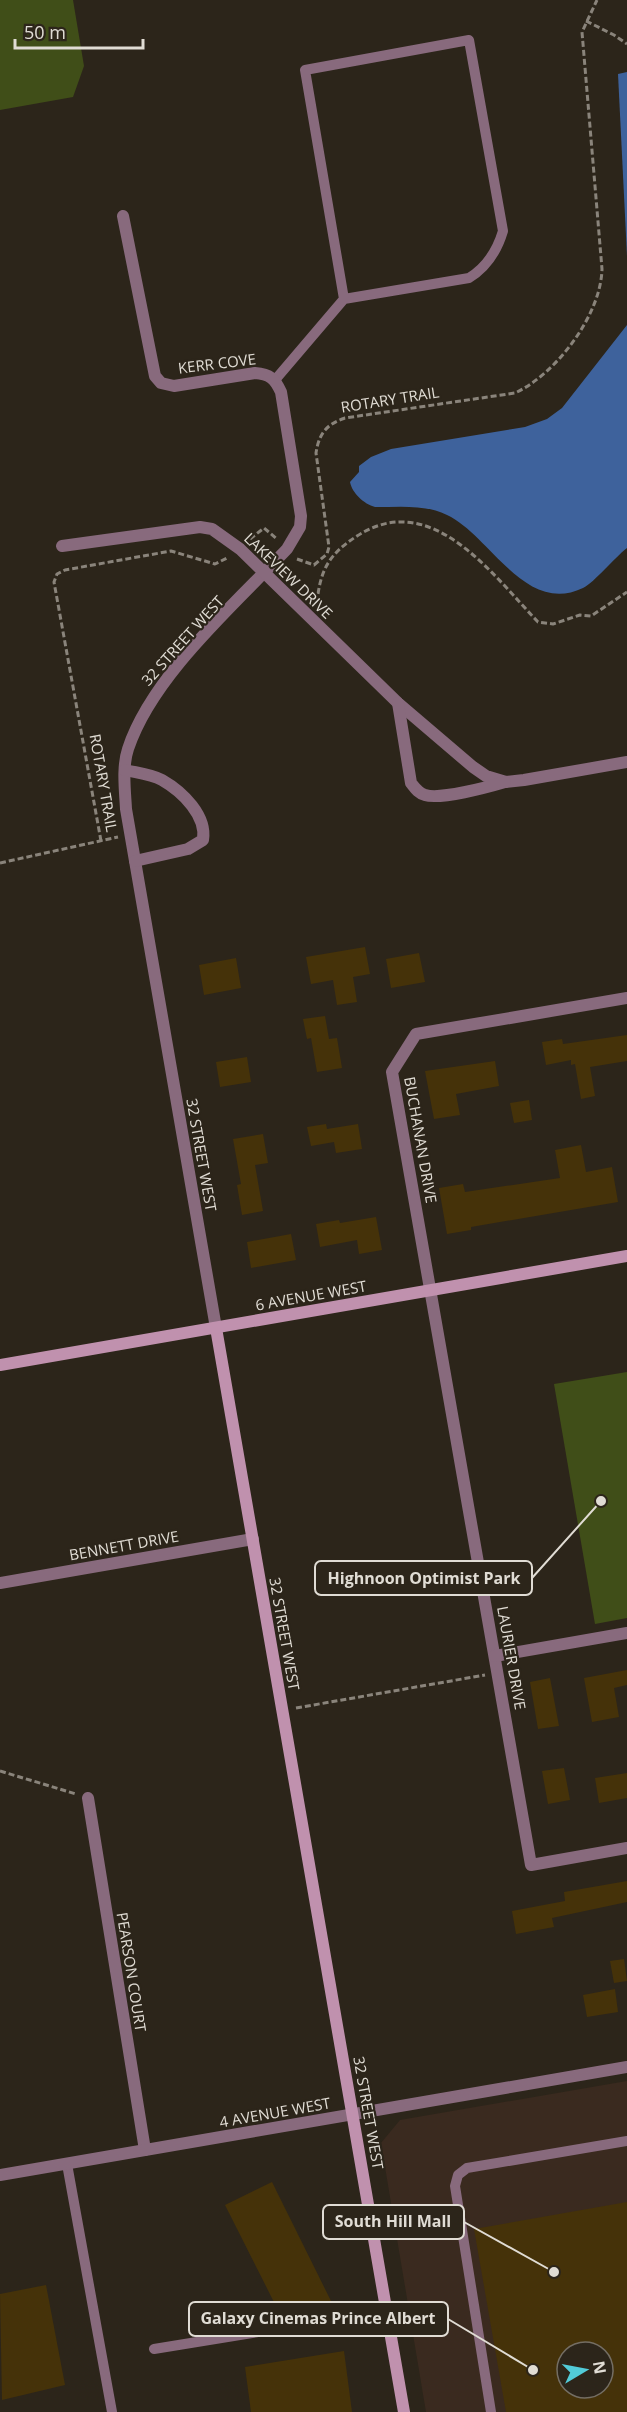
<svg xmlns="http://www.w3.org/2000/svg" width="627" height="2412" viewBox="0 0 627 2412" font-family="'Open Sans',sans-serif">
  <rect width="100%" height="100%" fill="#2c251a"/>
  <!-- commercial -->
  <path fill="#3a2a1f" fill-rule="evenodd" d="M627,2081V2412H426L381,2143L400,2120ZM567,2352H603V2388H567Z"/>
  <!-- green -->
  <g fill="#404e18">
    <path d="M0,0H73L84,66L73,97L0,110Z"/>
    <path d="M627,1372V1618L595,1624L554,1384Z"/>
  </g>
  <!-- water -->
  <g fill="#3e629c">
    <path d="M627,72V256L618,74Z"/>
    <path d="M627,325V548C614,558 595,582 583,588C525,616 490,535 447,515C425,504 399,507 375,507C364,504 352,493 350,482L359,472V466L371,457L391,449L525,427L547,419L562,408Z"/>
  </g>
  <!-- building -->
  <g fill="#453209" fill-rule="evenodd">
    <path d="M365,947L370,974L353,977L357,1002L337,1005L333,980L311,984L306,957Z"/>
    <path d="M419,953L425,982L391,988L386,959Z"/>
    <path d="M236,958L241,988L204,995L199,965Z"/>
    <path d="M325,1016L329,1039L337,1038L342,1068L317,1072L311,1038L307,1039L303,1019Z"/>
    <path d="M627,1035V1061L590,1067L595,1096L581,1099L575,1064L571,1065V1060L546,1065L542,1042L562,1039L563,1044Z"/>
    <path d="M247,1057L251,1082L220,1087L216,1062Z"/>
    <path d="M495,1061L499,1086L456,1094L460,1115L434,1119L425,1071Z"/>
    <path d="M529,1100L532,1120L514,1123L510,1103Z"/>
    <path d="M326,1124L327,1129L358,1124L362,1149L336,1153L334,1142L311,1146L307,1127Z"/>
    <path d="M263,1134L268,1163L255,1165L263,1211L242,1215L237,1185L241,1184L233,1139Z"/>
    <path d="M581,1145L586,1172L612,1167L618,1202L471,1227V1230L447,1234L439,1188L463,1184L465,1192L560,1178L555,1150Z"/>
    <path d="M376,1217L382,1250L359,1254L357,1240L320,1247L316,1224L339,1220L340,1223Z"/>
    <path d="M291,1234L296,1260L251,1268L247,1242Z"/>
    <path d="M627,1670V1685L614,1688L619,1717L592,1722L584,1678Z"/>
    <path d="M550,1678L559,1726L538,1729L530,1682Z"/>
    <path d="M564,1768L570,1800L548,1804L542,1771Z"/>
    <path d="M627,1773V1798L599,1803L595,1778Z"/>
    <path d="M627,1881V1902L552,1918L554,1927L516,1934L512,1911L565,1901L564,1892Z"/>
    <path d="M624,1959L627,1981L614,1983L610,1961Z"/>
    <path d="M615,1989L618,2012L587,2017L583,1995Z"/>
    <path d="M272,2182L332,2303L303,2317L283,2320L225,2205Z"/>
    <path d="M627,2202V2412H506L474,2229ZM567,2352H603V2388H567Z"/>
    <path d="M46,2285L65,2385L2,2400L0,2294Z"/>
    <path d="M344,2351L352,2412H251L245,2367Z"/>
  </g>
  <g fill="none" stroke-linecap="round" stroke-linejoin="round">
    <!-- path -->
    <g stroke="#8a847b" stroke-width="3" stroke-dasharray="6 3" stroke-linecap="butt">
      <path d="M586,21L614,35L627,44"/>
      <path d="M250,539L264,528L277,539"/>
      <path d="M297,559L314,565L327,554L329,547L316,453C319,433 327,424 345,418L515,393C556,374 601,315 602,269L582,32L597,0"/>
      <path d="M317,603C320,570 329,554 357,536C431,488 492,574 538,622L553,624L580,615L591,616L627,592"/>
      <path d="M101,841L54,582L57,574L65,570L171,551L215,564L229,557"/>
      <path d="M0,863L118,837"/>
      <path d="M296,1708L485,1675"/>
      <path d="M0,1771L76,1794"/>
    </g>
    <!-- lane -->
    <g stroke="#886a7d" stroke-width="10">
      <path d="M275,380L344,299L305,70L469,40L503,231C497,251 487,267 469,278L344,299"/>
      <path d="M67,2164L112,2412"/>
      <path d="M154,2349L387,2311"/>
      <path d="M491,2412L455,2186L458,2175L467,2168L627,2141"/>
    </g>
    <!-- street -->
    <g stroke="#886a7d" stroke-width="12">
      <path d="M123,216L155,376L161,383L174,386L255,373C270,374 275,379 281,392L301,516L300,527L287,549C234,605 152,676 128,749C122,767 125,790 126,809L216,1328"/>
      <path d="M62,546L200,527L212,529L240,549L398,703L473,767L486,776L506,782L524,780L627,762"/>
      <path d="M398,703L411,783C415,788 418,793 425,795C440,800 488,787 505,782"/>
      <path d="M125,770C138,773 151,774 162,780C183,792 207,816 203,840L188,849L135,861"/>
      <path d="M627,998L416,1034L392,1072L531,1865L627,1848"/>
      <path d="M0,1583L253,1539"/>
      <path d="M495,1656L627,1633"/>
      <path d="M88,1798L145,2150"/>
      <path d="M0,2175L627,2067"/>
    </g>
    <!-- secondary -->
    <g stroke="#c091ae" stroke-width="12">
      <path d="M216,1328L404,2412"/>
      <path d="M0,1365L627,1256"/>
    </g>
  </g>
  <g text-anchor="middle" stroke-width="4.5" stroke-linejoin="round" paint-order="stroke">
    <!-- street labels -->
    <g font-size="15" fill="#e0dcd4" stroke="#2c251a">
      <text transform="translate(217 364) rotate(-7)" y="5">KERR COVE</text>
      <text transform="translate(390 400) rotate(-9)" y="5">ROTARY TRAIL</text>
      <text transform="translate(288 576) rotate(44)" y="5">LAKEVIEW DRIVE</text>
      <text transform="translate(183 641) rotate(-48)" y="5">32 STREET WEST</text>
      <text transform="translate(103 783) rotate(80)" y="5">ROTARY TRAIL</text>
      <text transform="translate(420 1140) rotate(80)" y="5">BUCHANAN DRIVE</text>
      <text transform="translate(201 1155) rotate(80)" y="5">32 STREET WEST</text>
      <text transform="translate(311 1296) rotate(-10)" y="5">6 AVENUE WEST</text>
      <text transform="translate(124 1546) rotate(-10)" y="5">BENNETT DRIVE</text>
      <text transform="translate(284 1634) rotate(80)" y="5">32 STREET WEST</text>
      <text transform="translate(511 1658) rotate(80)" y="5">LAURIER DRIVE</text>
      <text transform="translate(131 1972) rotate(81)" y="5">PEARSON COURT</text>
      <text transform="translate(275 2113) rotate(-10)" y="5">4 AVENUE WEST</text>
      <text transform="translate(368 2113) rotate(80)" y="5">32 STREET WEST</text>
    </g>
  </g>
  <!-- callouts -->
  <path fill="none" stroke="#e0dcd4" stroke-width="2" d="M601 1501L532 1578M554 2272L464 2222M533 2370L448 2319"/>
  <g fill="#e0dcd4" stroke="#2c251a" stroke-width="2">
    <circle cx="601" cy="1501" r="6"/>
    <circle cx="554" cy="2272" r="6"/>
    <circle cx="533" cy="2370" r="6"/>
  </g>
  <g fill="#2c251a" stroke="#e0dcd4" stroke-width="2">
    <rect x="315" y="1561" width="217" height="34" rx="6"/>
    <rect x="323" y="2205" width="141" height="34" rx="6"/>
    <rect x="189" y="2302" width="259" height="34" rx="6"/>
  </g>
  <g font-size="16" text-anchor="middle" font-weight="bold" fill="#e0dcd4">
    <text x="424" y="1584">Highnoon Optimist Park</text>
    <text x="393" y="2227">South Hill Mall</text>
    <text x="318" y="2324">Galaxy Cinemas Prince Albert</text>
  </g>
  <!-- north arrow -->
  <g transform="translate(585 2370) rotate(80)"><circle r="28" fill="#2c251a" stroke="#746e64" stroke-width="1.5"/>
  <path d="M0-4.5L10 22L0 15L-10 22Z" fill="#52cbd8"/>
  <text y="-9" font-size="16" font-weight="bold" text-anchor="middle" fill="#e0dcd4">N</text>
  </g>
  <!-- scale -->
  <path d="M15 39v9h128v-9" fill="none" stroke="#e0dcd4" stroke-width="3"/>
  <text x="24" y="39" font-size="18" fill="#e0dcd4" stroke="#2c251a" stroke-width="4.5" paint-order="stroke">50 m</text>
</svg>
